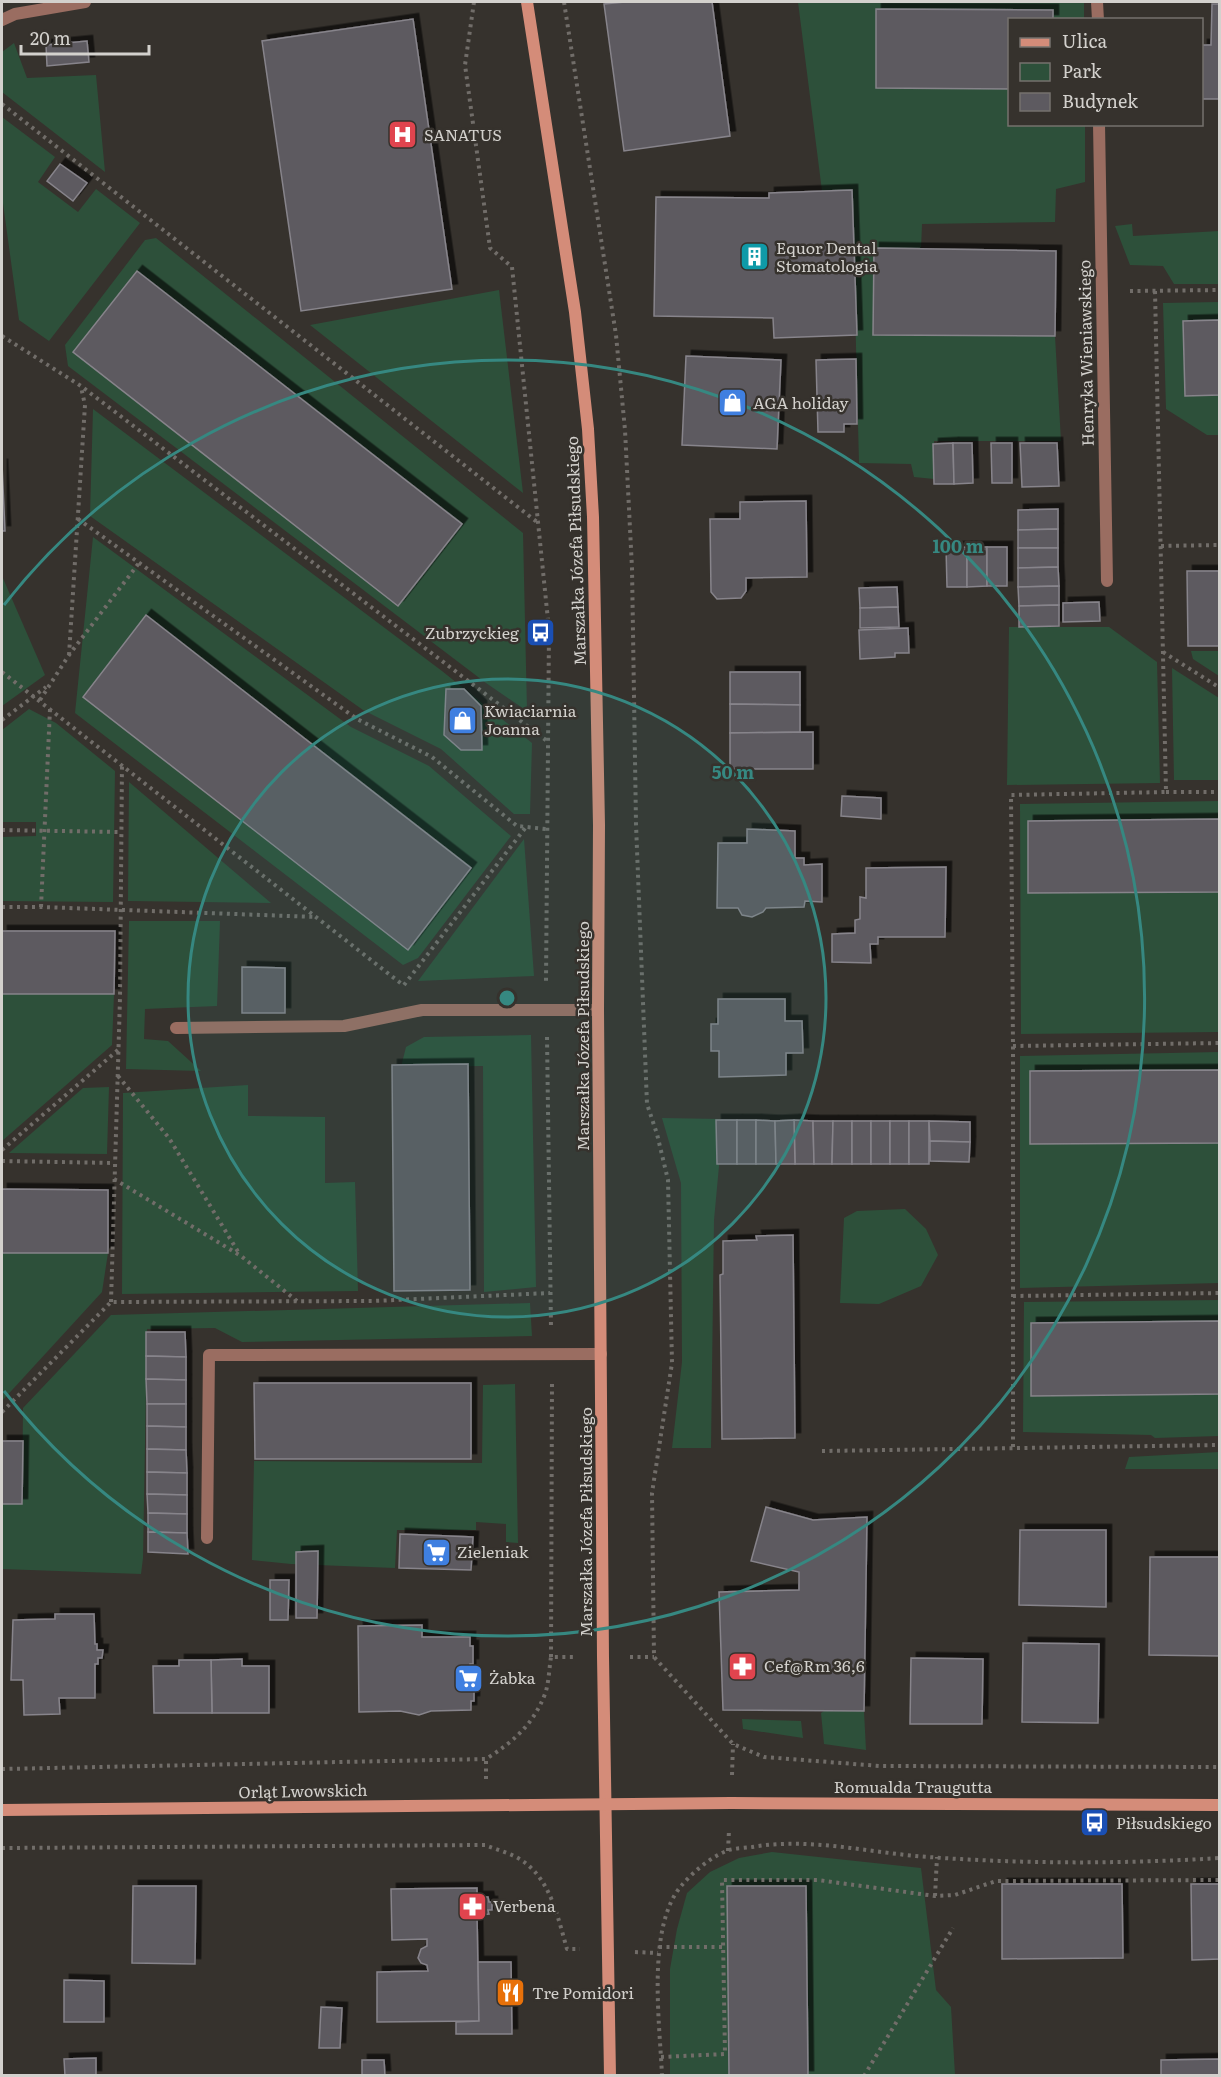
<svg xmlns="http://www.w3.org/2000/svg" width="1221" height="2077" viewBox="0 0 1221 2077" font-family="Literata,serif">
  <defs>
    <filter id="shadow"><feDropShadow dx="5.5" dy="-5.5" stdDeviation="0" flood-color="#0009"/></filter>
  </defs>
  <rect width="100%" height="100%" fill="#36322d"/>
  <!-- green -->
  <g fill="#2d503a">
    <path d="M798,2H1084V19L1010,20V124L1085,125V182L1056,189L1055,222L922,224L921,249H874L873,335L1055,336L1061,441H934V479L914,477L911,464L859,463L852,190L822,191Z"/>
    <path d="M14,43L27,78L96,75L105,172L2,92V52Z"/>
    <path d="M2,117L55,157L38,182L78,212L96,189L140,223L49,341L19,320L2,196Z"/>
    <path d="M1132,224L1133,236L1219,231V284H1174L1163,266L1130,265L1115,226Z"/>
    <path d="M156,238L523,533L527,711L486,683L68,366L65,345L145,240Z"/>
    <path d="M499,290L523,493L310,325Z"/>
    <path d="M1219,302V435H1207L1166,409L1163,303Z"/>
    <path d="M93,409L442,671L532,743L530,814H514L441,749L363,710L90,516Z"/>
    <path d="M93,537L351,727L429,766L511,836L418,958L403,965L75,713Z"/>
    <path d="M2,576L45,675L2,706Z"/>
    <path d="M1009,627H1109L1157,662L1160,783L1007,785Z"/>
    <path d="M1191,651H1219V676L1193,659Z"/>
    <path d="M1172,668L1219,698V780H1174Z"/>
    <path d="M29,709L56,723L115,771L113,902L2,901V837L36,836V822H2V730Z"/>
    <path d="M129,782L271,903L128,901Z"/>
    <path d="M1219,801V1032L1021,1034L1020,804Z"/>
    <path d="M524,839L534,976L418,981Z"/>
    <path d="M129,921H220L217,1006L145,1009L144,1039L168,1041L201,1071L126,1069Z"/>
    <path d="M2,994H114L112,1045L2,1141Z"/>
    <path d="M531,1035L536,1287L484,1292L483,1066L401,1067L406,1047L424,1037Z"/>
    <path d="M1219,1052V1283L1020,1288V1056Z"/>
    <path d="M248,1085V1116L325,1117V1183L355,1182L358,1291L122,1294L123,1093Z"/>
    <path d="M109,1087L107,1154L9,1153L83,1088Z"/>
    <path d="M662,1118L720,1119L719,1166L714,1220L711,1448H672L682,1362L681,1183Z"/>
    <path d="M905,1209L926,1229L938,1255L921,1286L879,1304L840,1303L844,1218L857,1211Z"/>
    <path d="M2,1253H108L102,1292L2,1401Z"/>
    <path d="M1219,1300V1436L1155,1438L1151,1435L1023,1432L1024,1302Z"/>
    <path d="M530,1303L532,1336L242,1342L215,1328L147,1329L143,1558L141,1574L2,1569V1504H22L23,1408L111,1315Z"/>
    <path d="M515,1384L518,1543L506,1542V1524L476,1522V1530H397L395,1568L291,1564L252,1560L254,1461L482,1463L483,1385Z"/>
    <path d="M1219,1452V1469H1125L1129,1457Z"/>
    <path d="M824,1711H864L866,1750L824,1744L821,1713Z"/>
    <path d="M742,1719L801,1721L803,1738L743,1729Z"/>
    <path d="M772,1852L921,1868L936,1990L951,2007L955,2075L670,2076V1969L677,1929L687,1893L710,1872L739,1858Z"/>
  </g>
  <!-- building -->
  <g fill="#5d5a60" stroke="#87848b" stroke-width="1.5" filter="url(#shadow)">
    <path d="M625,2H712L730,136L624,151L604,4Z"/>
    <path d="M1212,4H1220V99H1202V45H1211Z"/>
    <path d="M876,9L1053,10V20H1010V89L876,88Z"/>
    <path d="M413,19L452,289L301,311L262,41Z"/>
    <path d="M87,41L89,62L47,66L46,45Z"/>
    <path d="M60,164L87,183L73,201L47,181Z"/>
    <path d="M852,190L857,335L774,338L773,318L654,316L656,197L769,198V193Z"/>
    <path d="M874,248L1056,251L1055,336L873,335Z"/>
    <path d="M137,271L462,524L398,606L73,352Z"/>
    <path d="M1220,320V395L1185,396L1183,321Z"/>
    <path d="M686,356L781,360L777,449L682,445Z"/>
    <path d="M856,359L857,424H844V432H818L816,360Z"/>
    <path d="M953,443L954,484H934L933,444Z"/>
    <path d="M953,443H972L973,483L954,484Z"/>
    <path d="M991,443H1012V483H992Z"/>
    <path d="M1020,443H1057L1059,486L1022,487Z"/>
    <path d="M2,464L5,531H2Z"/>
    <path d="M806,501L807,577L746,578V591L741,598L717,599L711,592L710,519H740V502Z"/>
    <path d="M1058,509V529L1018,530V510Z"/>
    <path d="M1058,529V548H1018V530Z"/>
    <path d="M946,547H967V587H947Z"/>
    <path d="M967,547H987V586L967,587Z"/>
    <rect x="987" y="547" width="20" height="39"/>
    <path d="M1018,548H1058V567L1018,568Z"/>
    <path d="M1058,567L1059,586L1018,587V568Z"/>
    <path d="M1187,571H1220V646H1188Z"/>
    <path d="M1059,586V605L1019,606L1018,587Z"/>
    <path d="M897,587L898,607L860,608L859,588Z"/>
    <path d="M1099,602L1100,621L1063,622V603Z"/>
    <path d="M1059,605V626L1019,627V606Z"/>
    <path d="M898,607L899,627L860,628V608Z"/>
    <path d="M146,615L471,868L408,950L83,697Z"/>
    <path d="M908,628L909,653H895V657L860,659L859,630Z"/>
    <path d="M730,672H800V705L730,704Z"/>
    <path d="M446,689H464L481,706L482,750H461L444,735Z"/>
    <path d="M730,704L800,705V732L730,733Z"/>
    <path d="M813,732V769H730V733Z"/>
    <path d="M842,796L881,798V819L841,816Z"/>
    <path d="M1220,819V892L1028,893V821Z"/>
    <path d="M747,829L795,831V858H804V865L822,864V902L805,901L804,907L766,908L763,912L752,917L742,915L738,908H717L718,843H747Z"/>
    <path d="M946,867L945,937H878V944H870L871,963L832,962V934L855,933V920L860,919V897L866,898V868Z"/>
    <path d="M2,931H115L114,994H2Z"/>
    <path d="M242,967L285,968V1013H242Z"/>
    <path d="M718,999H785V1021H802L803,1053H786V1075L719,1077V1051H711V1024H718Z"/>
    <path d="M468,1064L470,1290L394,1291L392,1065Z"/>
    <path d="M1220,1070V1143L1030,1144V1071Z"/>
    <path d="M716,1120H737V1164H717Z"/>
    <rect x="737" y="1120" width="19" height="44"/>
    <path d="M756,1120L775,1121L776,1164H756Z"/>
    <path d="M794,1120L813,1121L814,1164H795Z"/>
    <path d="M794,1120L795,1164H776L775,1121Z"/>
    <path d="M813,1121H833L832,1164H814Z"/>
    <path d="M833,1121H852V1164H832Z"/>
    <rect x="852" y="1121" width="19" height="43"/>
    <rect x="871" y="1121" width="19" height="43"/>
    <rect x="890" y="1121" width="19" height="43"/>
    <rect x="909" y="1121" width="20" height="43"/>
    <path d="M929,1121L970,1122V1142L930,1141Z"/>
    <path d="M930,1141L970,1142L969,1162L930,1161Z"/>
    <path d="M2,1189L108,1190V1253H2Z"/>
    <path d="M793,1235L795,1438L722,1439L720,1275L723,1274V1241L757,1240L756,1236Z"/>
    <path d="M1220,1321V1394L1031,1396V1323Z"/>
    <path d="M146,1332H185L186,1357L146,1356Z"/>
    <path d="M146,1356L186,1357V1380L146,1379Z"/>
    <path d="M146,1379L186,1380V1404H147Z"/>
    <path d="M254,1383H471V1459H255Z"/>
    <path d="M147,1404H186V1427L147,1426Z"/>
    <path d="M147,1426L186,1427V1450L147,1449Z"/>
    <path d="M2,1441H23L22,1504H2Z"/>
    <path d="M147,1449L186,1450L187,1473L147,1472Z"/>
    <path d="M147,1472L187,1473V1495L147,1494Z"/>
    <path d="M147,1494L187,1495V1514L148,1513Z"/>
    <path d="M766,1507L813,1520L867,1517L864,1711L723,1710L719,1592L799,1590V1572L751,1561Z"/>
    <path d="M148,1513L187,1514V1533L148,1532Z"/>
    <path d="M1020,1530H1106V1607L1019,1605Z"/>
    <path d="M148,1532L187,1533L188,1554L148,1552Z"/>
    <path d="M400,1534L473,1537L471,1570L399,1568Z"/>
    <path d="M318,1551L317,1618H296V1552Z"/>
    <path d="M1150,1557H1220V1656L1149,1655Z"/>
    <path d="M270,1580H289L288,1620H270Z"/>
    <path d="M55,1614H94L95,1644H97V1650H103L102,1658H98V1664H95V1698H59L60,1714L24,1715L23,1680H11L13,1620L55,1619Z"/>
    <path d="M422,1625V1637H470V1646H473V1664H470L471,1683H474V1701H471V1710L431,1711L419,1715L400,1711L359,1712L358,1626Z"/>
    <path d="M1023,1643L1099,1644L1098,1723L1022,1722Z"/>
    <path d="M911,1658L983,1659L982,1724H910Z"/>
    <path d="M242,1659V1666H269V1713H212L211,1660Z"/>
    <path d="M179,1660H211L212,1713H154L153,1666H179Z"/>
    <path d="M1002,1884H1122L1123,1958L1002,1959Z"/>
    <path d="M1191,1884H1220V1959L1192,1960Z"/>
    <path d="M133,1886H196L195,1964L132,1963Z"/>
    <path d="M727,1886H806L808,2076H729Z"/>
    <path d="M477,1888V1897H488L489,1902H492V1910H488L489,1914L477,1915L479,2021L377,2022V1972L428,1971L427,1965L421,1963L418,1958L421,1949L427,1946V1939L392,1940L391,1889Z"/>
    <path d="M478,1962H511L512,2034H456V2022L479,2021Z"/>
    <path d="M64,1980L104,1981V2022H64Z"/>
    <path d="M321,2007L342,2008L340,2048H319Z"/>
    <path d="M96,2058V2076H65L64,2059Z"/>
    <path d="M1220,2059V2076H1161V2060Z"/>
    <path d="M362,2060H384L385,2076H362Z"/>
  </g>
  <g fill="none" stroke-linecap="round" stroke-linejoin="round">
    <!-- path -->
    <g stroke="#716d69" stroke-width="4" stroke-dasharray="3 4.5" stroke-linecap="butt">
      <path d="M474,2L465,65L490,248L512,267L549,630L546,982"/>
      <path d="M564,2L616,335L625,430L632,568L636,824L647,1104L657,1134L668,1180L672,1363L652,1493L654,1657L733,1744L764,1757L880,1766L1220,1767"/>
      <path d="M2,104L537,522"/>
      <path d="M1130,291L1220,290"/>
      <path d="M2,336L81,386L547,741"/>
      <path d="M78,519L357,719L432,757L517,826L546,829"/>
      <path d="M1161,546L1220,545"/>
      <path d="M1163,652L1220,688"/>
      <path d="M69,655L85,405L81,387"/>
      <path d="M2,672L403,985"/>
      <path d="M40,700L69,655L139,563"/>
      <path d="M2,720L46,687"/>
      <path d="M1166,792H1220"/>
      <path d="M2,830L121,832"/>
      <path d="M2,907H41L317,917"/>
      <path d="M41,907L50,709"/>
      <path d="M404,985L526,827"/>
      <path d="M547,1037L551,1327"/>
      <path d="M1013,1046L1220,1043"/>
      <path d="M118,1076L169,1138L240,1255"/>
      <path d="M2,1150L118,1050"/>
      <path d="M2,1161L114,1163"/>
      <path d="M114,1179L241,1256L297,1301"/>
      <path d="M1013,1296L1220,1293"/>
      <path d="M111,1302L120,998L122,764"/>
      <path d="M2,1412L111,1302L373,1301L550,1293"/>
      <path d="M1013,1447V1046L1011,795L1166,792L1155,291"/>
      <path d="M822,1451L1220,1445"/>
      <path d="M551,1657L552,1382"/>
      <path d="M630,1657H654"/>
      <path d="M2,1769L486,1759C513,1742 533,1725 545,1694C549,1683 549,1669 551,1657H574"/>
      <path d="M732,1775L733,1744"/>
      <path d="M486,1779V1759"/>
      <path d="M2,1848L485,1845C495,1849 506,1852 516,1857C550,1875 557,1915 567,1949H580"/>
      <path d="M728,1851L729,1830"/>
      <path d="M935,1896L937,1857"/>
      <path d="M659,1947H724"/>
      <path d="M635,1952L658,1953"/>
      <path d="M661,2057L725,2054L722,1880H818L935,1896L955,1895L996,1881L1220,1880"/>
      <path d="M662,2076C660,2024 646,1926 682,1885C694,1871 712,1856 729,1850C736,1848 745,1848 752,1847C811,1837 870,1853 928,1857C1025,1864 1122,1864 1220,1858"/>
      <path d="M864,2076L953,1928"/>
    </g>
    <!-- lane -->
    <g stroke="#9a6d61" stroke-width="12">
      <path d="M1097,2L1098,20"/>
      <path d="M1099,124L1107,581"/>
      <path d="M176,1028L344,1026L422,1010H598"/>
      <path d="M207,1538L209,1355L601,1354"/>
    </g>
    <!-- street -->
    <path stroke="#9a6d61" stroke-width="12" d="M2,20L15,14L85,2"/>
    <!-- secondary -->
    <g stroke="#d48c79" stroke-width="12">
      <path d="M527,2L575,312L588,429L593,517L599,825L598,1010L603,1657L610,2076"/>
      <path d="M2,1810L731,1803L1220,1805"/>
    </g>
  </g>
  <!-- distance rings -->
  <circle cx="507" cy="998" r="319" fill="#368881" fill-opacity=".12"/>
  <g fill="none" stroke="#368881" stroke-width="3">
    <circle cx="507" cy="998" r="319"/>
    <path d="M4 605A638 638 0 1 1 4 1391"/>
  </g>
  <!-- icons -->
  <defs>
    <symbol id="hospital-square" viewBox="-11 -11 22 22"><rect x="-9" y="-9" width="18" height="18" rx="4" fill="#e0444e" stroke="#36322d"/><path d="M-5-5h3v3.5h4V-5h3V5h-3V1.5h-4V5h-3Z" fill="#fff"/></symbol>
    <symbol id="building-square" viewBox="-11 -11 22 22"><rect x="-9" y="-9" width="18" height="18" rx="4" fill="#0f9aa8" stroke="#36322d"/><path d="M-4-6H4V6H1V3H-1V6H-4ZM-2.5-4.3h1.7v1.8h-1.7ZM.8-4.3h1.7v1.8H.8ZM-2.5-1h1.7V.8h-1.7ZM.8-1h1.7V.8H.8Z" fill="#fff"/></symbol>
    <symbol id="shop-square" viewBox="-11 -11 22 22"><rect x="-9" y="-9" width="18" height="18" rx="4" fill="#3f7fe0" stroke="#36322d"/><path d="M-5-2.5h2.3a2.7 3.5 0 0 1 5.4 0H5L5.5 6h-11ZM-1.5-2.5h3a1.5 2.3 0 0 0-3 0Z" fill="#fff"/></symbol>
    <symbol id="bus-square" viewBox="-11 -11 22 22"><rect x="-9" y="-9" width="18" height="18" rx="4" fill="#1a4fb4" stroke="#36322d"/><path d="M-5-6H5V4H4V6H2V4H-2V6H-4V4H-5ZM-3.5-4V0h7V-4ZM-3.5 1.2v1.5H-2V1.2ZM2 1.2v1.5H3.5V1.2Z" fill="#fff"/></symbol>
    <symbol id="supermarket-square" viewBox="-11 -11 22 22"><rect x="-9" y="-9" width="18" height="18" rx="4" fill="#3f7fe0" stroke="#36322d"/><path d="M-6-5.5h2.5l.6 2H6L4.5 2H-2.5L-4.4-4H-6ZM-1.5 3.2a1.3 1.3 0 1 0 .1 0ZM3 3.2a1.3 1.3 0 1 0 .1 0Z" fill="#fff"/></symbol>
    <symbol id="pharmacy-square" viewBox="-11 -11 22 22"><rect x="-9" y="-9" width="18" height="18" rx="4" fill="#e0444e" stroke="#36322d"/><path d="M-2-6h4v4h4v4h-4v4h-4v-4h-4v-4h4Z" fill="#fff"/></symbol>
    <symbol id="restaurant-square" viewBox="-11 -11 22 22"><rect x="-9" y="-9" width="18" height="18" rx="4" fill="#e8710a" stroke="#36322d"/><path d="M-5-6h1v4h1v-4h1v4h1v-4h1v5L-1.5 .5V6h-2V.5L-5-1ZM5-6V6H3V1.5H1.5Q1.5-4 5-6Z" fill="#fff"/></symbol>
  </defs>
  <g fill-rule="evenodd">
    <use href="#hospital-square" x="386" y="118" width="33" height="33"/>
    <use href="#building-square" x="738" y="240" width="33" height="33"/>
    <use href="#shop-square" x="716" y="386" width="33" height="33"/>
    <use href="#bus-square" x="524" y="616" width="33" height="33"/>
    <use href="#shop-square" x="446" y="704" width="33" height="33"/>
    <use href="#supermarket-square" x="420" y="1536" width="33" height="33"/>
    <use href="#pharmacy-square" x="726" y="1650" width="33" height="33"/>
    <use href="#supermarket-square" x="452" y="1662" width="33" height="33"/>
    <use href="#bus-square" x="1078" y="1806" width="33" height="33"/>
    <use href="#pharmacy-square" x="456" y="1890" width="33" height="33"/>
    <use href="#restaurant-square" x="494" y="1976" width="33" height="33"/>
  </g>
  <g text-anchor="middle" stroke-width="5" stroke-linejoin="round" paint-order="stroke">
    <!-- poi labels -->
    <g font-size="16" fill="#d3d1cd" stroke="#36322d" text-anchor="start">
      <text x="424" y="141">SANATUS</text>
      <text x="776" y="254">Equor Dental<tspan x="776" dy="18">Stomatologia</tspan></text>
      <text x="753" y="409">AGA holiday</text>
      <text x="519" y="639" text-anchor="end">Zubrzyckieg</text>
      <text x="484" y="717">Kwiaciarnia<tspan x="484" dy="18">Joanna</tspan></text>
      <text x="457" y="1558">Zieleniak</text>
      <text x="764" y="1672">Cef@Rm 36,6</text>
      <text x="489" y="1684">Żabka</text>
      <text x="1116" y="1829">Piłsudskiego</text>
      <text x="493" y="1912">Verbena</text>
      <text x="532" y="1999">Tre Pomidori</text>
    </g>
    <!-- street labels -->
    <g font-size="16" fill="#d3d1cd" stroke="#36322d">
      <text transform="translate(1086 353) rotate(-91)" y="6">Henryka Wieniawskiego</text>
      <text transform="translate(576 551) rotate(-92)" y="6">Marszałka Józefa Piłsudskiego</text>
      <text transform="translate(583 1036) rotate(-90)" y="6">Marszałka Józefa Piłsudskiego</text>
      <text transform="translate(586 1522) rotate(-90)" y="6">Marszałka Józefa Piłsudskiego</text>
      <text x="913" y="1793">Romualda Traugutta</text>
      <text transform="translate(303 1791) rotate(-1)" y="6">Orląt Lwowskich</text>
    </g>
  </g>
  <circle cx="507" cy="998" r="9" fill="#368881" stroke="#36322d" stroke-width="3"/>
  <g font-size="18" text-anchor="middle" font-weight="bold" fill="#368881" stroke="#36322d" stroke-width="5" stroke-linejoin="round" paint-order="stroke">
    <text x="958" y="553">100 m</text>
    <text x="733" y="779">50 m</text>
  </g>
  <!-- border -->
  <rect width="1221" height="2077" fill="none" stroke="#d3d1cd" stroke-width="6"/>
  <!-- legend -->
  <rect x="1008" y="18" width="195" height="108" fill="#36322d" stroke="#75726d" stroke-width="1.5"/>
  <rect x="1020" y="38" width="30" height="9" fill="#d48c79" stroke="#75726d" stroke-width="1.5"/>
  <text x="1062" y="48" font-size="18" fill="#d3d1cd">Ulica</text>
  <rect x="1020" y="63" width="30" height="18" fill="#2d503a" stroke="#75726d" stroke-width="1.5"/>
  <text x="1062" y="78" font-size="18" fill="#d3d1cd">Park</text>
  <rect x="1020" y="93" width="30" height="18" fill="#5d5a60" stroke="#75726d" stroke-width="1.5"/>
  <text x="1062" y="108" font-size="18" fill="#d3d1cd">Budynek</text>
  <!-- scale -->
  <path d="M21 45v9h128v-9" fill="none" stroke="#d3d1cd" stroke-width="3"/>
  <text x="30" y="45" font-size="18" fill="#d3d1cd" stroke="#36322d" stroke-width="4.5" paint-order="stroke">20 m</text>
</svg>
